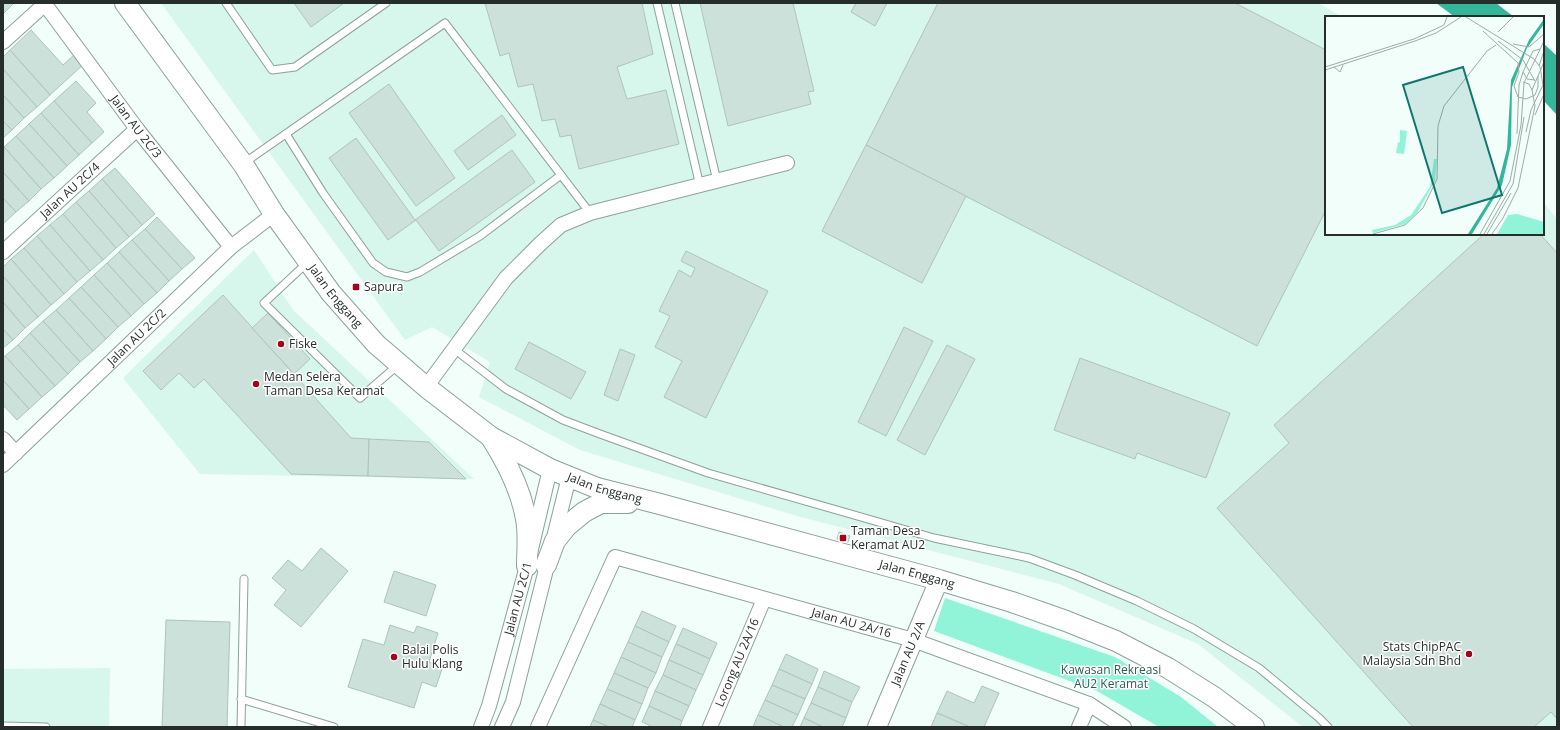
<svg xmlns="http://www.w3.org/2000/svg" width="1560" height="730" viewBox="0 0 1560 730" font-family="'Open Sans',sans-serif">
  <rect width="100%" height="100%" fill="#f1fefa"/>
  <!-- built -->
  <g fill="#d7f6ec">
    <path d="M161,3H1318L1342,17H1326V234H1543V202L1557,219V727H1303L1198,644L1059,584L797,516L580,450L479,397L490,362L432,327L405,340Z"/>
    <path d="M254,250L293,310L474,479L200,474L123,378Z"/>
    <path d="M110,668L109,727H3V669Z"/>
  </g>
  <!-- green -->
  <path fill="#91f4d9" d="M945,598L1115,657L1181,697L1218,727H1159L1097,691L934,631Z"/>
  <!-- water -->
  <g fill="#33b699">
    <path d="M1436,3H1496L1514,17H1455Z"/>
    <path d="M1543,43L1557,56V115L1543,100Z"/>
  </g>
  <!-- building -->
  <g fill="#cce1da" stroke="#aec3bc">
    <path d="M3,3H14L4,13Z"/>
    <path d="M294,3H344L311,27Z"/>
    <path d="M485,3H642L653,54L617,67L627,99L666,90L679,144L579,169L571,135L560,137L555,119L542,121L533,84L518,87L509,53L500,56Z"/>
    <path d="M700,3H793L814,91L808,92L811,104L728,126Z"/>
    <path d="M856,3H887L875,26L851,12Z"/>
    <path d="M938,3H1235L1326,50V210L1257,346L866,145Z"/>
    <path d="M31,30L63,65L76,53L85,63L50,95L10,50Z"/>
    <path d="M10,50L50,95L37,107L3,69V57Z"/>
    <path d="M3,69L37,107L24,118L3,95Z"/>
    <path d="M76,81L96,103L87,112L104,132L92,143L54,101Z"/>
    <path d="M389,84L455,178L416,206L349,113Z"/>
    <path d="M3,95L24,118L12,130L3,121Z"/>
    <path d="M54,101L92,143L79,155L41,113Z"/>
    <path d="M41,113L79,155L67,166L29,124Z"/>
    <path d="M502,115L516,135L468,170L454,151Z"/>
    <path d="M3,121L12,130L3,138Z"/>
    <path d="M29,124L67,166L54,178L16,136Z"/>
    <path d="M16,136L54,178L41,189L4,147Z"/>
    <path d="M356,138L415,220L512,150L535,182L439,251L416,220L388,240L329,158Z"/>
    <path d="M866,145L966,196L922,283L822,231Z"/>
    <path d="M4,147L41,189L29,201L3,172Z"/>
    <path d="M115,168L155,214L142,225L102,179Z"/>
    <path d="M3,172L29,201L16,212L3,198Z"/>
    <path d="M102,179L142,225L129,237L89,191Z"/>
    <path d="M89,191L129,237L116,248L76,202Z"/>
    <path d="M3,198L16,212L3,224Z"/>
    <path d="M76,202L116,248L103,260L63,214Z"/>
    <path d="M63,214L103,260L90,271L50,225Z"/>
    <path d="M157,217L195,258L182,269L145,229Z"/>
    <path d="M50,225L90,271L77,282L37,236Z"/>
    <path d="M145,229L182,269L169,281L132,240Z"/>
    <path d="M1484,234H1540L1557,253V719L1551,712L1534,727H1413L1217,508L1289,443L1274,425Z"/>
    <path d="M37,236L77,282L64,294L24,248Z"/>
    <path d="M132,240L169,281L157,293L119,252Z"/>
    <path d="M24,248L64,294L51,305L11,259Z"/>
    <path d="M686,251L768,291L706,418L664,397L682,361L655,347L670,316L659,311L679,270L691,277L695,268L681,261Z"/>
    <path d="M119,252L157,293L144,304L107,263Z"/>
    <path d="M11,259L51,305L38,317L3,276V267Z"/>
    <path d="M107,263L144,304L131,316L94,275Z"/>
    <path d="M94,275L131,316L118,327L81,287Z"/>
    <path d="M3,276L38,317L25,328L3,302Z"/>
    <path d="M81,287L118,327L106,339L69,298Z"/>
    <path d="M223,295L351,438L369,439L368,476L291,474L204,379L194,388L179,373L161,390L143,371Z"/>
    <path d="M69,298L106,339L93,351L56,310Z"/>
    <path d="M3,302L25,328L13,340L3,329Z"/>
    <path d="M56,310L93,351L80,362L43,321Z"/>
    <path d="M268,313L310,359L294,374L252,328Z"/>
    <path d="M43,321L80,362L68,374L30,333Z"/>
    <path d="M904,327L933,341L886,436L858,422Z"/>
    <path d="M3,329L13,340L3,348Z"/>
    <path d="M30,333L68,374L55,386L18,345Z"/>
    <path d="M529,342L586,372L571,399L515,369Z"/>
    <path d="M18,345L55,386L42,397L5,356Z"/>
    <path d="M947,345L975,359L925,455L897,440Z"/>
    <path d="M620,349L635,355L618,401L604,395Z"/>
    <path d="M5,356L42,397L29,409L3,380V358Z"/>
    <path d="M1080,358L1230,413L1206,478L1137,453L1135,459L1054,430Z"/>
    <path d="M3,380L29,409L17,420L3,405Z"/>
    <path d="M369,439L429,442L466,479L368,476Z"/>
    <path d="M839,532L850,536L848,542L837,539Z"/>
    <path d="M321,548L348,571L301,627L274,605L286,590L272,578L288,560L302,571Z"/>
    <path d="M394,571L436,585L426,616L384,602Z"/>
    <path d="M642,611L676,626L669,642L635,626Z"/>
    <path d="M166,620L230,622L227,727H162Z"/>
    <path d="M390,625L414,633L417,626L438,633L429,662L443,666L436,687L422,682L414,708L348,687L363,639L384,645Z"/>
    <path d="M635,626L669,642L662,657L628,642Z"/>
    <path d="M683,628L717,643L710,659L676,644Z"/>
    <path d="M628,642L662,657L656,673L621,657Z"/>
    <path d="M676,644L710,659L703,675L669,660Z"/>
    <path d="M786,654L818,669L812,684L779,669Z"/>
    <path d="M621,657L656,673L648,688L614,673Z"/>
    <path d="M669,660L703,675L696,690L663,675Z"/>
    <path d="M779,669L812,684L805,699L772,685Z"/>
    <path d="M824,671L860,687L852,702L818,687Z"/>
    <path d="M614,673L648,688L642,704L607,689Z"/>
    <path d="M663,675L696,690L689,706L655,691Z"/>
    <path d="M772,685L805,699L798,715L765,700Z"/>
    <path d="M982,686L999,693L984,727H970L937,713L947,691L974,703Z"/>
    <path d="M818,687L852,702L846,718L811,703Z"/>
    <path d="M607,689L642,704L635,720L600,704Z"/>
    <path d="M655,691L689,706L682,721L649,706Z"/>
    <path d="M765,700L798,715L792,727H784L758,715Z"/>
    <path d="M811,703L846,718L842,727H823L804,718Z"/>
    <path d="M600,704L635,720L632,727H609L593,720Z"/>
    <path d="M649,706L682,721L680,727H653L642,722Z"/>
    <path d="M937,713L970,727H931Z"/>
    <path d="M758,715L784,727H753Z"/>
    <path d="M804,718L823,727H800Z"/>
    <path d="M593,720L609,727H590Z"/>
  </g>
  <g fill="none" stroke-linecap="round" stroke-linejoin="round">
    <defs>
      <g id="service">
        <path d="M226,3L272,70L295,67L386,3"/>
        <path d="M657,3L700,186"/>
        <path d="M675,3L717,181"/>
        <path d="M286,134L323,193L373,263L386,272L407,277L420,272L480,236L561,175"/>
        <path d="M244,163L445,23L590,213"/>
        <path d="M308,262L264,303L360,398L398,365"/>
        <path d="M454,349L506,389L563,420L600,434L708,473L934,538L1029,558L1075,575L1137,601L1194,629L1259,668L1318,717L1328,727"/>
        <path d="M241,699L334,727"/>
        <path d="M3,726L46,727"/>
        <path d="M241,727L244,579"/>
      </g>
      <g id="minor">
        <path id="s1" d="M44,3L137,129L231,247"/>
        <path d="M3,42L45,4"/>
        <path id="s2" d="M3,252L137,129"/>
        <path d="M426,387L506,278L541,243L561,225L590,213L787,163"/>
        <path d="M3,439L16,453"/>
        <path id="s3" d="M3,465L231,247L274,214"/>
        <path id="s4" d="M481,727L489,706L527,566L550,469"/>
        <path d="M502,727L513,702L569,477"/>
        <path id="s5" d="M538,727L615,557L913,640L1089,704L1124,727"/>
        <path id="s6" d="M710,727L764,599"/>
        <path d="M1079,727L1089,704"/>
      </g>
      <g id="tertiary">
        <path id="s7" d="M877,727L939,580"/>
      </g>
      <g id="secondary">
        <path id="s8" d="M125,3L243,164L274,214L331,293L376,344L426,387L491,437L550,469L597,488L660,504L939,580L1012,602L1066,621L1116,641L1168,668L1214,697L1254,727"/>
        <path d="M492,439C508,464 521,490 526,519C529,534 527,551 527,566"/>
        <path d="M546,565L555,541L567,526L584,512L601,503H628"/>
      </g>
    </defs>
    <!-- service casing -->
    <use href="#service" stroke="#8da09a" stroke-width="9"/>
    <!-- minor casing -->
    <use href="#minor" stroke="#8da09a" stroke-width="16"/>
    <!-- tertiary casing -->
    <use href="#tertiary" stroke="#8da09a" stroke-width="20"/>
    <!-- secondary casing -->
    <use href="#secondary" stroke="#8da09a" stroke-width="22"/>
    <!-- service -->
    <use href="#service" stroke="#fff" stroke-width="7"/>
    <!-- minor -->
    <use href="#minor" stroke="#fff" stroke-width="14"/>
    <!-- tertiary -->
    <use href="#tertiary" stroke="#fff" stroke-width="18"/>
    <!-- secondary -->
    <use href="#secondary" stroke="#fff" stroke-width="20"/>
  </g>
  <!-- markers -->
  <g fill="#a2051d" stroke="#fff" stroke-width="1.5">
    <rect x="352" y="283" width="8" height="8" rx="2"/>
    <circle cx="281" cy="344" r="4"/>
    <circle cx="256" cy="384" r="4"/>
    <rect x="839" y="534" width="8" height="8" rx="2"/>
    <circle cx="1469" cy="654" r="4"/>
    <circle cx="394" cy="657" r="4"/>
  </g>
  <g text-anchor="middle" stroke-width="3" stroke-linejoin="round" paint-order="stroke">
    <!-- street labels -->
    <g font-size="12" fill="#262e2b" stroke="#fff">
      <text dy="4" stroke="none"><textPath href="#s1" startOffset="154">Jalan AU 2C/3</textPath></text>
      <text dy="4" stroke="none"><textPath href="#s2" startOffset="91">Jalan AU 2C/4</textPath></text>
      <text dy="4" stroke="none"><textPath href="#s8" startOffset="361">Jalan Enggang</textPath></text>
      <text dy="4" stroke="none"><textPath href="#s3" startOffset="185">Jalan AU 2C/2</textPath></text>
      <text dy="4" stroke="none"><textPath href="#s8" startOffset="697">Jalan Enggang</textPath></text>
      <text dy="4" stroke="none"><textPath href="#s8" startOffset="1021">Jalan Enggang</textPath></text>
      <text dy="4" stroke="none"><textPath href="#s4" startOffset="134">Jalan AU 2C/1</textPath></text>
      <text dy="4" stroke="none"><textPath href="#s5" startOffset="432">Jalan AU 2A/16</textPath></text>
      <text dy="4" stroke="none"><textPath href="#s7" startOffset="80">Jalan AU 2/A</textPath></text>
      <text dy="4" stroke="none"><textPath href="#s6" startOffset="70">Lorong AU 2A/16</textPath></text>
    </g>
    <!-- poi labels -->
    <g font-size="12" fill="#262e2b" stroke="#fff" text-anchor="start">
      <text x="364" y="291">Sapura</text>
      <text x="289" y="348">Fiske</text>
      <text x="264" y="381">Medan Selera<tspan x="264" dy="14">Taman Desa Keramat</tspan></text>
      <text x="851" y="535">Taman Desa<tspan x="851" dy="14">Keramat AU2</tspan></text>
      <text x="1461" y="651" text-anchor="end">Stats ChipPAC<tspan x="1461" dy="14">Malaysia Sdn Bhd</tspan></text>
      <text x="402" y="654">Balai Polis<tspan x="402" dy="14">Hulu Klang</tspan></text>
    </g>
    <!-- park labels -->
    <g font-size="12" fill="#2b5e50" stroke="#fff">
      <text x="1111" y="674">Kawasan Rekreasi<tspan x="1111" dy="14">AU2 Keramat</tspan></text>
    </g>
  </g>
  <!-- overview -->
  <g transform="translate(1325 16)">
    <rect width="219" height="219" fill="#f1fefa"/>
    <path d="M75,114L82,115L79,138L71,137L73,126L75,127ZM109,143H112L110,165L92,197L80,208L48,217L47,214L70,209L86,199L105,171ZM192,198L219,206V218H172L183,199Z" fill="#91f4d9"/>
    <path d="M219,3V8L202,32L187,71L186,129L177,169L147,218H143L172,172L182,133L186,64L204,24Z" fill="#33b699"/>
    <path fill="none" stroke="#a0aba7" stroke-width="1" d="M141,1L209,43L215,51L218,69L206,94L201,116M158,15L193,47L194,56L189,70L193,81L201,83L210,79L213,71V60M173,16L188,1M173,25L198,44L210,65M188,28L204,31L219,18M214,50L219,35M0,51L89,23L119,9L122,1M9,51L15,56L18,49M0,54L90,25L111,17L136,1M210,64L202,63L198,56L208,35L215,33M198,66L204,68L207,74M210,99L219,78M192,118L194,69L198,56M48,218L80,209L98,192L112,163L113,110L119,90L162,35L171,29M155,218L185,165L196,109L199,67L219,25M159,218L188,168L199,101M162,218L186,177M167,218L178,202L193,172L210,90L207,74L219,46"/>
    <path fill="#0f766e" fill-opacity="0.15" stroke="#0f766e" stroke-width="2" d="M138,51L177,179L117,197L78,69Z"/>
    <rect width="219" height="219" fill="none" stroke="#262e2b" stroke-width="2"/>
  </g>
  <!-- border -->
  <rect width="1560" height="730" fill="none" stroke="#262e2b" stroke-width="8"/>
</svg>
